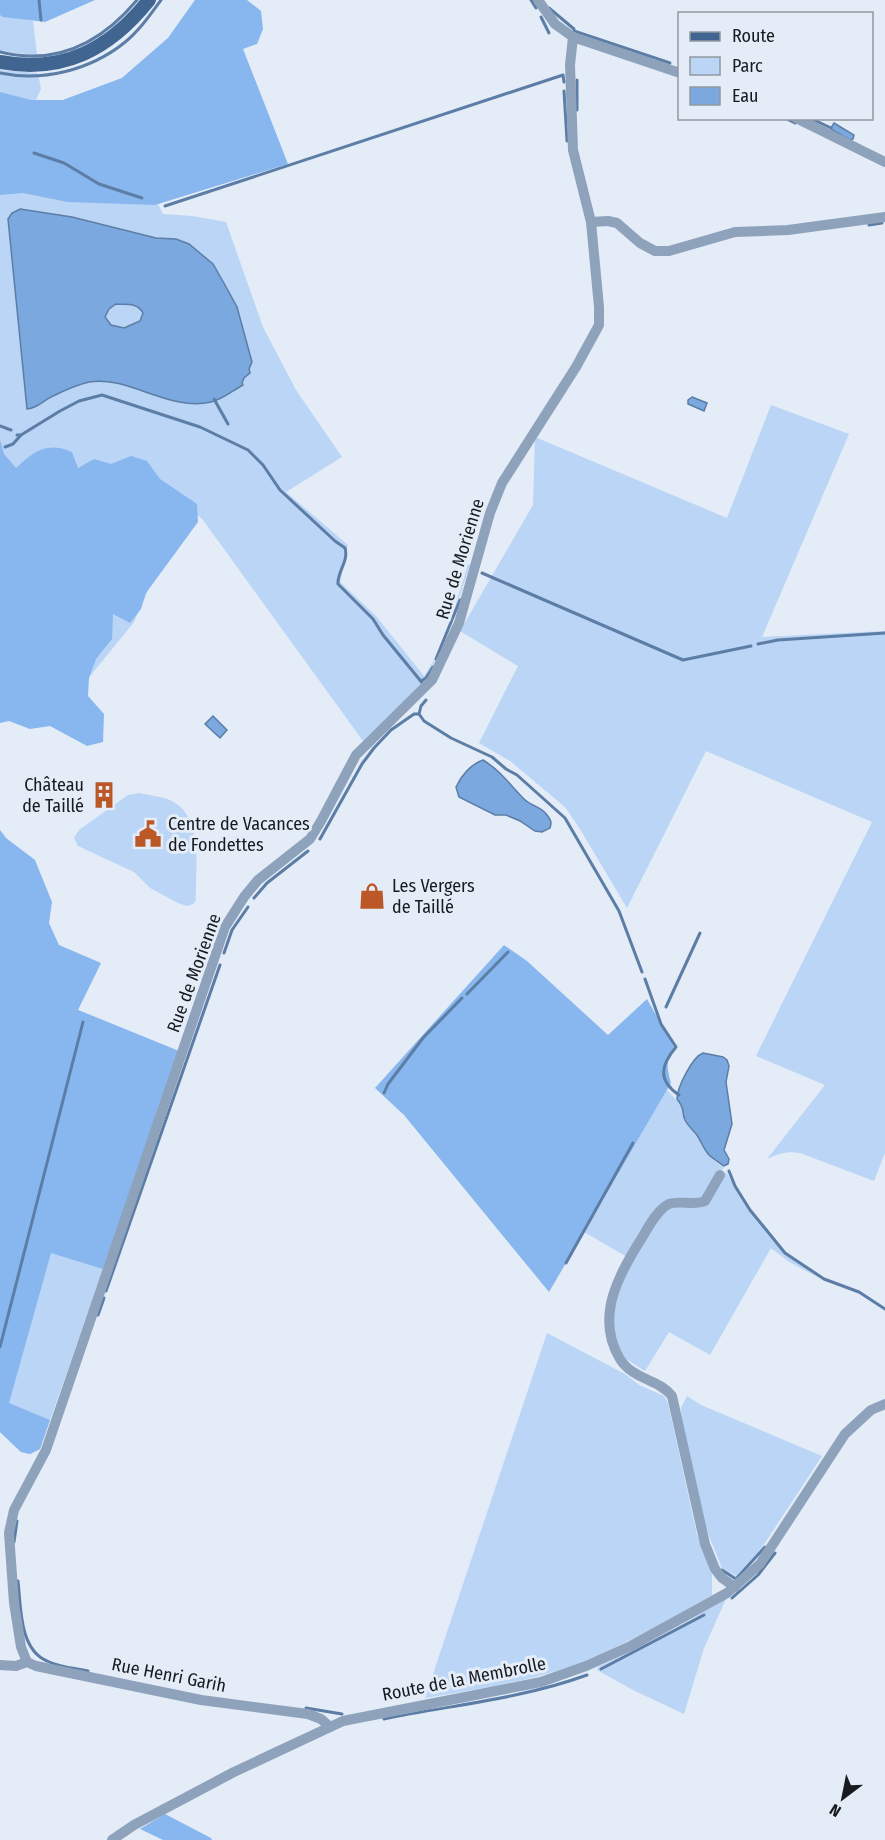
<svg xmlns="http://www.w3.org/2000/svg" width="885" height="1840" viewBox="0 0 885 1840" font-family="'Fira Sans Condensed',sans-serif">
  <rect width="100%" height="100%" fill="#e3ecf7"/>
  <!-- green -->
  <g fill="#bad5f5">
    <path d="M195,0L156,200L163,214L192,216L226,222L263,327L296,390L342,457L286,492L348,545L340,582L376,616L424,676C446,646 457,599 468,564L470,565L450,626L424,684L363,741L203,520L193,511L159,565L134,622L52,723L2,718L0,720V70L38,73L41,89L36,100H63L122,78L168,38Z"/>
    <path d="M0,15L33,21L37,55L0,51Z"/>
    <path d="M771,405L849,434L762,637L885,631V1153L874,1181L800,1153C787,1151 778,1154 767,1159L825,1085L756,1056L872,822L706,751L627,908L580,829L565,807L510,761L479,743L518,666L460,631L533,505L535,437L727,518Z"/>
    <path d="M139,793C148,795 158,796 167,799C205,812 195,868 196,900L193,904L187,906L178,903L150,888L134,872L78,846L74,838L79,830L128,795Z"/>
    <path d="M0,978L179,1051L40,1449L30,1454L21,1452L0,1432Z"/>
    <path d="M667,1090L683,1107L687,1124L698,1137L704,1149L712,1159L724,1168L718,1172L722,1176L726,1172L750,1210L785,1253L819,1278L788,1261L771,1248L710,1355L669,1332L645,1371L626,1359L609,1328L629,1258L584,1232Z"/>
    <path d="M547,1333L625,1374L639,1385L664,1396L668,1403L697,1535L712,1571V1595C666,1621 619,1650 568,1667C522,1683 473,1690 425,1698Z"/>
    <path d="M687,1396L701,1405L822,1456L761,1549L738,1577L722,1568L707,1531L682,1423L681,1408Z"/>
    <path d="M726,1599L704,1648L684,1714L633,1690L597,1670L598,1667L653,1641Z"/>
  </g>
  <!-- forest -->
  <g fill="#88b7ef">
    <path d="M0,0H95L45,22L3,17L0,15Z"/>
    <path d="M195,0H247L261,11L263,29L257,44L243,49L288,164L155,205L68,202L23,193L0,195V92L31,100H63L122,78L168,38Z"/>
    <path d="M0,440L4,454L16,468C34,451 47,441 72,452L78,468L94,459L111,464L131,456L147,461L160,479L197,504L198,522L146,593L141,609L130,623L113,614L112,639L96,659L89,678L88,696L104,714L103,742L87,746L50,726L30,729L9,721L0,723Z"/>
    <path d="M0,830L6,838L35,860L52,902L49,923L59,945L101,963L78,1010L179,1051L103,1269L51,1253L9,1403L50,1420L40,1449L30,1454L21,1452L0,1432Z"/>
    <path d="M504,945L527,961L608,1035L647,999L674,1047C665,1061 667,1068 671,1083L549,1292L404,1115L375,1088Z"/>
    <path d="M165,1814L211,1838L212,1840H163L140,1829Z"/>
  </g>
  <!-- water -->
  <g fill="#7aa8df" stroke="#5c7da5" stroke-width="1.5" fill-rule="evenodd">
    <path d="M834,123L854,135L853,139L850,140L832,130L831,128Z"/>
    <path d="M20,209L72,217L156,238L176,239L189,244L213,264L225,285L237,307L252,362L249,369L250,373L244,378L242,383L243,385C232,391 223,399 211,402C169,412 128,375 89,382C76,385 63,391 51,397C43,401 36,409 27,409L8,219L12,213ZM116,304C127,305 137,302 143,313L140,321L124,328L111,325L105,317L109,309Z"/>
    <path d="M692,397L707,403L704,411L688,404V400Z"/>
    <path d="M213,716L227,730L220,738L205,724Z"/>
    <path d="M483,760C501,771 510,785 524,799C531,806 542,807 547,815C551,820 552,822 550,828L542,832L535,831L520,821L506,815H495L459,797L456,787C461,776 471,764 483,760Z"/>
    <path d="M703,1053L723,1057L727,1060L729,1066L726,1082L732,1124L724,1150L729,1159L728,1164L724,1166C704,1153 708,1154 697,1135C693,1130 688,1126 685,1120C681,1111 686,1110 677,1099C677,1088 692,1057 703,1053Z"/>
  </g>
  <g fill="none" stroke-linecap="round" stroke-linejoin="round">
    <!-- stream -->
    <g stroke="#5c7da5" stroke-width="3">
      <path d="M39,0L41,20"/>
      <path d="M531,0L536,8"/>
      <path d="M549,8L574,29"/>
      <path d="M541,17L549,33"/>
      <path d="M574,31L670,63"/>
      <path d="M0,52C56,66 101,43 137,0"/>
      <path d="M0,73C43,82 90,70 124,43C139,31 150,15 161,0"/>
      <path d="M564,91L567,141"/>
      <path d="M577,110V80"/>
      <path d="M785,118L795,123"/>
      <path d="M810,118L831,128"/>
      <path d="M34,153L64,163L99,184L142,198"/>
      <path d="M165,206L563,75L564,82"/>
      <path d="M869,225L882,223"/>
      <path d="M214,399L228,424"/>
      <path d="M0,426L11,430"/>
      <path d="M17,435H21L60,411L79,401L102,395L200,427L248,450L263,465L280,490L335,541L345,548C349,561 337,572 338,584L373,619L383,635L424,685"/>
      <path d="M5,447L13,444L21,435"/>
      <path d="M482,573L683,660L751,646"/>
      <path d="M758,644L778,640L885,633"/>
      <path d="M436,659L460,600"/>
      <path d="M421,681L426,678L433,667"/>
      <path d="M426,700L421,706L419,714L424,721L451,738L492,757L506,769L517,775L565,818L619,911L642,972"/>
      <path d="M320,839L362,764L374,748L391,730L414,714H419"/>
      <path d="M254,898L267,883L308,851"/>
      <path d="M224,953L232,930L248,907"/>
      <path d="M645,979L661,1024L676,1047C661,1065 657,1080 679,1095"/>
      <path d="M467,994L508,952"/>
      <path d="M666,1007L700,933"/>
      <path d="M384,1093L388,1084L423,1038L462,998"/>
      <path d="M729,1171L735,1186L750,1210L785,1253L824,1279L859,1292L885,1309"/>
      <path d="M566,1263L633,1143"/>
      <path d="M106,1291L220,965"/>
      <path d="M98,1315L104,1298"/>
      <path d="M0,1347L83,1022"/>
      <path d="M14,1542L17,1521"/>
      <path d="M722,1570L736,1579L765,1547"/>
      <path d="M18,1581C21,1607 19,1649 47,1661C59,1667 74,1668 88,1671"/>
      <path d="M732,1598L758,1575L775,1553"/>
      <path d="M601,1669L704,1615"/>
      <path d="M306,1708L342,1714"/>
      <path d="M384,1719C452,1705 521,1699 587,1675"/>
    </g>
    <!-- minor -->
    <g stroke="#8ea2bb" stroke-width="10">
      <path d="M538,0L555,24L573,37L680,73"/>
      <path d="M796,118L885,162"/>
      <path d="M591,222L608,221L617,223L640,243L655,251H669L735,232L788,230L885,217"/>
      <path d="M720,1175L705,1201C694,1206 680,1200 669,1204C658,1209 649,1226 643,1236C620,1273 594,1316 620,1359C633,1380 659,1379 672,1396L705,1544L715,1569L722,1578L735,1587"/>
      <path d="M27,1662L21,1647L14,1603L9,1533L14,1510L46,1450L225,927L244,897L258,880L310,839L321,821L356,755L432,680L459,623L490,513L502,483L576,367L599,325V307L591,222L573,150L570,65L573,37"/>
      <path d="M0,1665L16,1666L27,1662L36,1666L201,1700L308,1714L321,1719L330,1727"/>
      <path d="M112,1840L134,1825L234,1772L343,1721L541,1682L586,1666L631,1646L727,1593L760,1564L845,1434L871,1410L885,1404"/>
    </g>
    <!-- major -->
    <path stroke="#406590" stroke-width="14" d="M0,62C63,74 110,49 149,0"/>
  </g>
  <!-- icons -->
  <defs>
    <symbol id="building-bare" viewBox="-9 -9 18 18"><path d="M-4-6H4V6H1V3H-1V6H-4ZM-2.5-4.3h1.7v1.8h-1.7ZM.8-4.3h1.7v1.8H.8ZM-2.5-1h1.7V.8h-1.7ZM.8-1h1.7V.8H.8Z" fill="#bc5727" stroke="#e3ecf7" stroke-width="2.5" paint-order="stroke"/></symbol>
    <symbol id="civic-bare" viewBox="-9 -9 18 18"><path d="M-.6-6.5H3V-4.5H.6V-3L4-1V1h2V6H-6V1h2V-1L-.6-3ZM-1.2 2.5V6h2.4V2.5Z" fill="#bc5727" stroke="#e3ecf7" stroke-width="2.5" paint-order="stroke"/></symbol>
    <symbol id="shop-bare" viewBox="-9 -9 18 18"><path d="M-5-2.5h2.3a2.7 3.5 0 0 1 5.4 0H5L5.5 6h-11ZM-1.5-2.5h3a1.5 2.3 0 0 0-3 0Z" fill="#bc5727" stroke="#e3ecf7" stroke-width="2.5" paint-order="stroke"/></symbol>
  </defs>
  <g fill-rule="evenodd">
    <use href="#building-bare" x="85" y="776" width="38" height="38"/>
    <use href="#civic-bare" x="129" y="815" width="38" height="38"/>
    <use href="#shop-bare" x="353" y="877" width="38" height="38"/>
  </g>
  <g text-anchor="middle" stroke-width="6" stroke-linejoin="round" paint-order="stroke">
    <!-- street labels -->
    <g font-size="18" fill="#171a1e" stroke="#e3ecf7">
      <text transform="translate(460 559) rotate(-73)" y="6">Rue de Morienne</text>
      <text transform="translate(194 973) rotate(-70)" y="6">Rue de Morienne</text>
      <text transform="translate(169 1675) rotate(11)" y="6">Rue Henri Garih</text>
      <text transform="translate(464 1679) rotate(-11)" y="6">Route de la Membrolle</text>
    </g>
    <!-- poi labels -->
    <g font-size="18" fill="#171a1e" stroke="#e3ecf7" text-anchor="start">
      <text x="84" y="791" text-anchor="end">Château<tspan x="84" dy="21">de Taillé</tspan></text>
      <text x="168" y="830">Centre de Vacances<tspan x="168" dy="21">de Fondettes</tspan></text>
      <text x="392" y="892">Les Vergers<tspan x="392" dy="21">de Taillé</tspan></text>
    </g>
  </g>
  <!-- legend -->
  <rect x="678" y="12" width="195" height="108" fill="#e3ecf7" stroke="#9198a0" stroke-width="1.5"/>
  <rect x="690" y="32" width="30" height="9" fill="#406590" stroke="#9198a0" stroke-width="1.5"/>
  <text x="732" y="42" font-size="18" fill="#171a1e">Route</text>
  <rect x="690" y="57" width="30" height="18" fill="#bad5f5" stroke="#9198a0" stroke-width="1.5"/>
  <text x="732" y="72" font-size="18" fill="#171a1e">Parc</text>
  <rect x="690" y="87" width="30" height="18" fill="#7aa8df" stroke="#9198a0" stroke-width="1.5"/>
  <text x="732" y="102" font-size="18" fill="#171a1e">Eau</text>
  <!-- north arrow -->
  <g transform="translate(843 1798) rotate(212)" stroke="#e3ecf7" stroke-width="4.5" paint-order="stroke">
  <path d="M0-4.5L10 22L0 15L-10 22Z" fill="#171a1e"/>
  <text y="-9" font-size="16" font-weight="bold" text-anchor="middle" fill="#171a1e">N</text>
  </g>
</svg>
